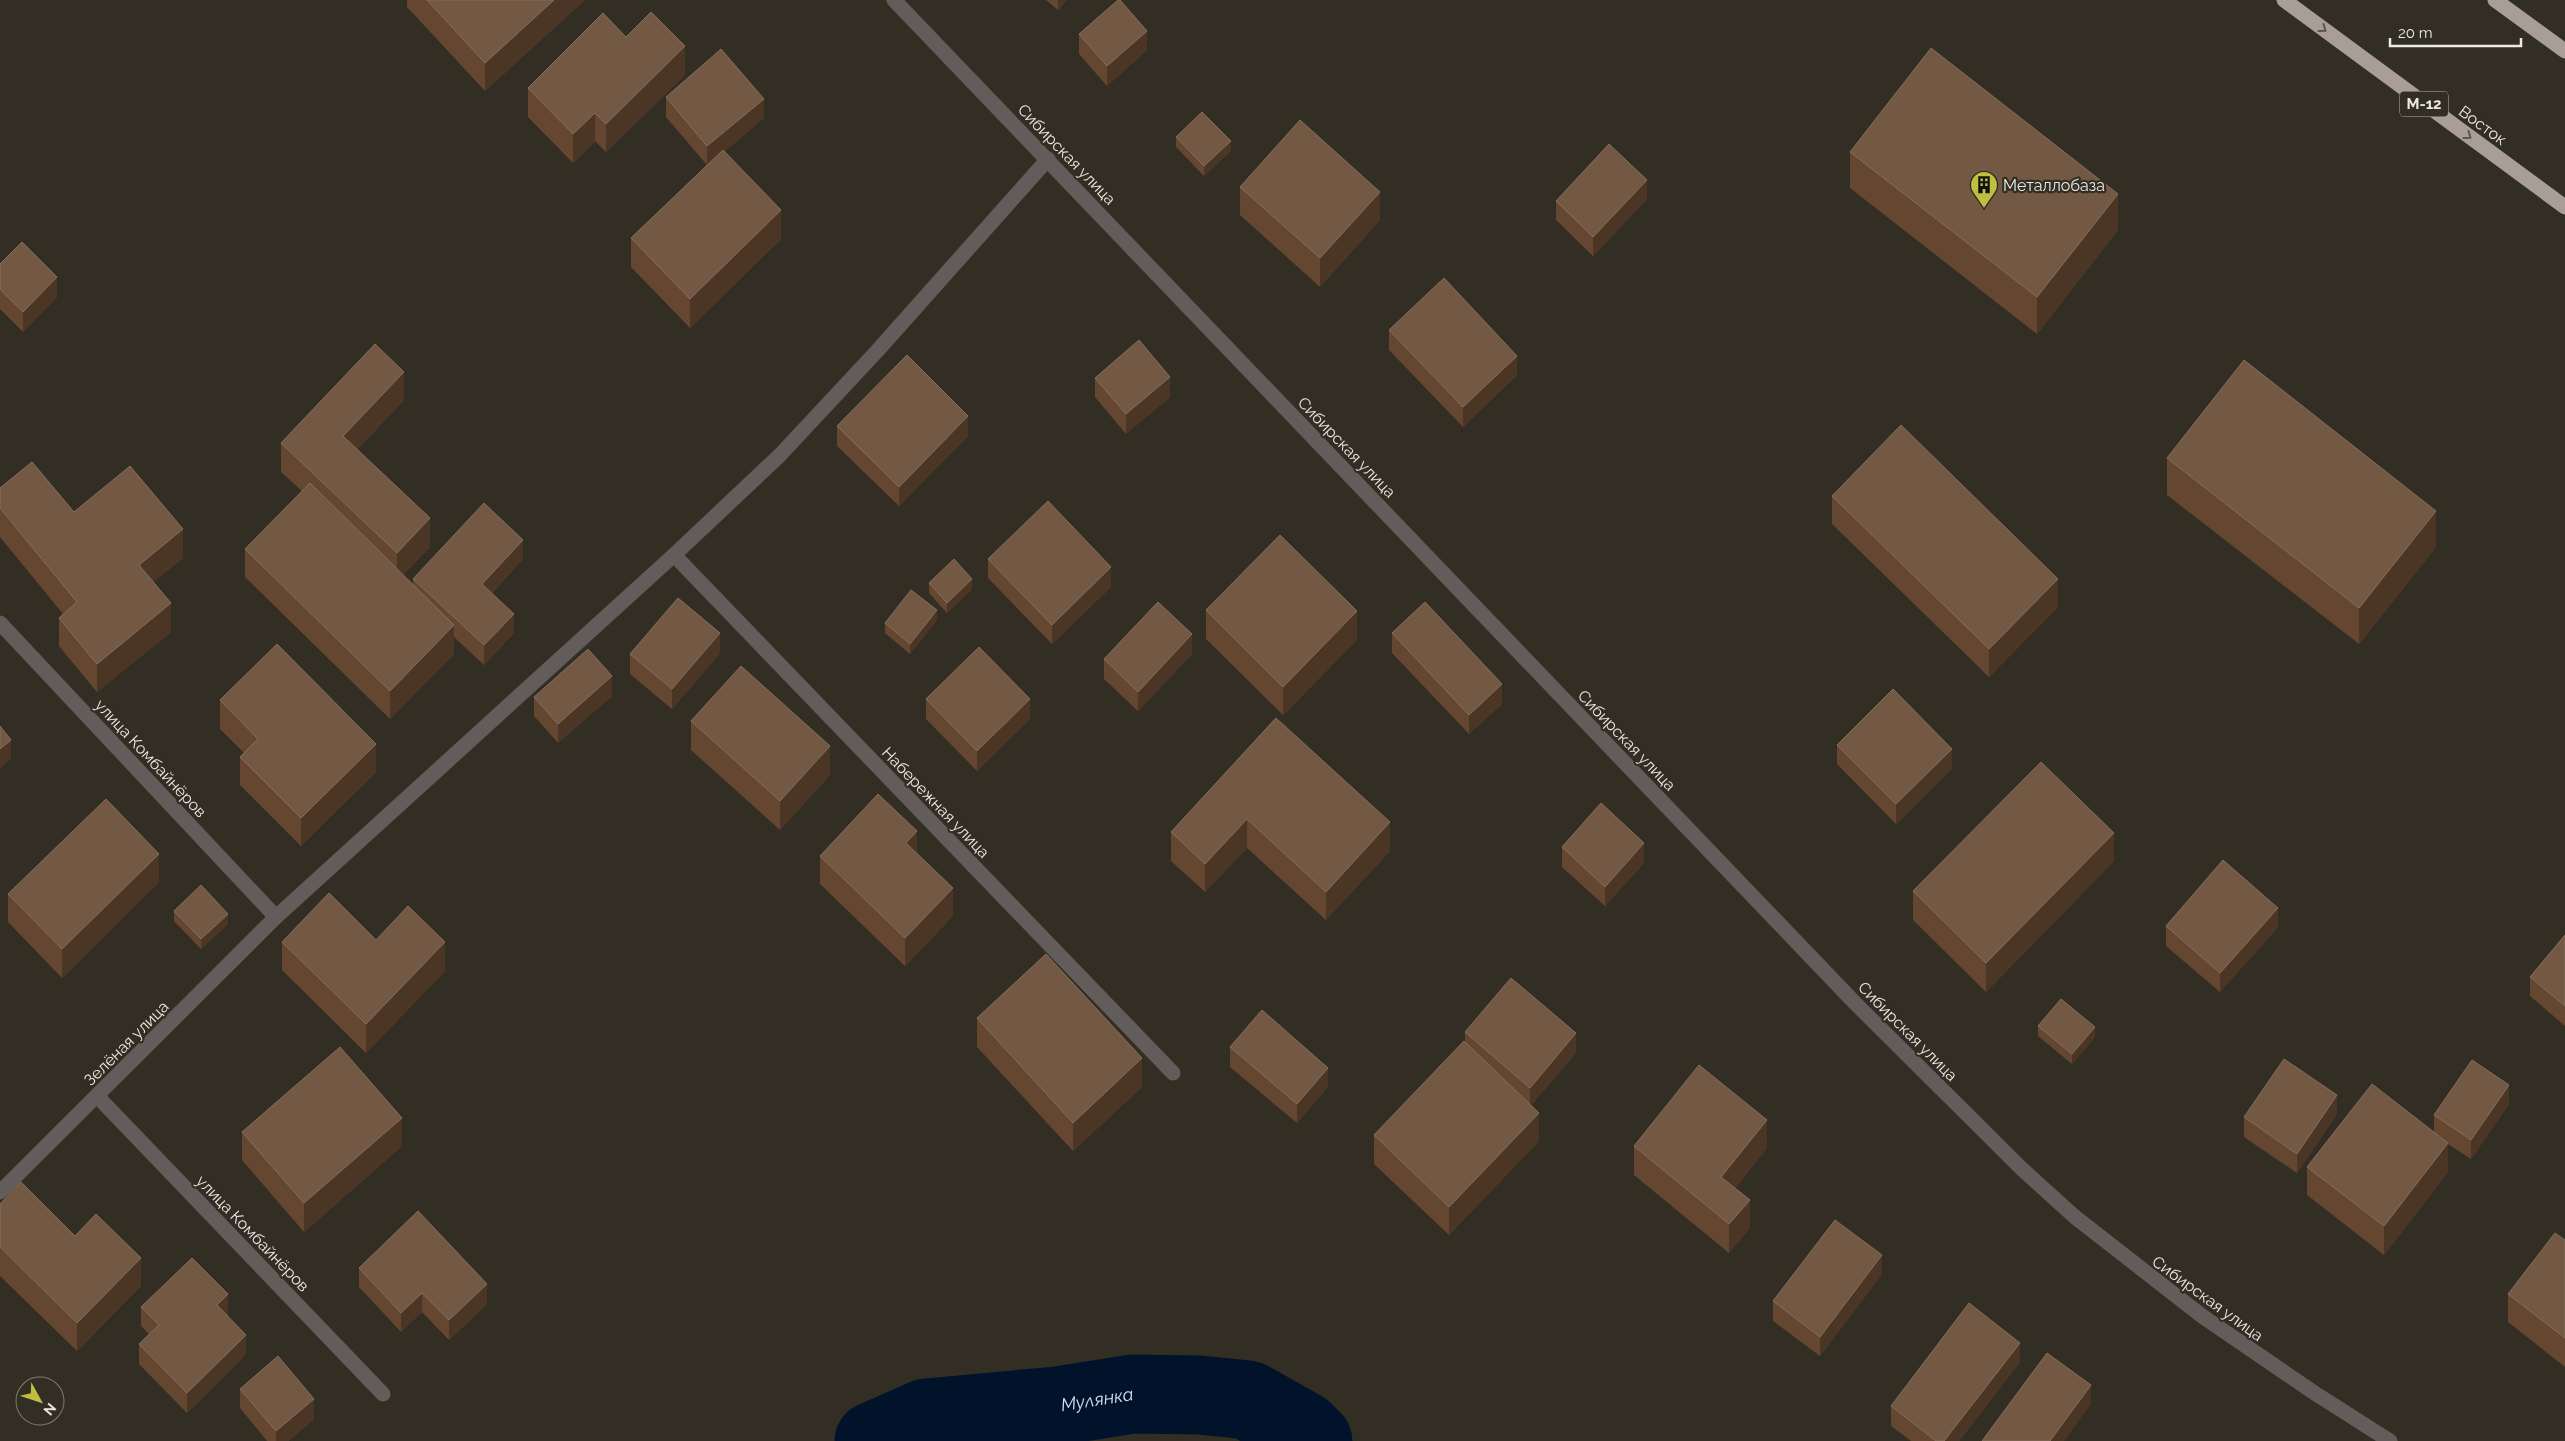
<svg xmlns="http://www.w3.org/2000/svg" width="2565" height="1441" viewBox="0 0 2565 1441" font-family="Raleway,sans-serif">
  <rect width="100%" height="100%" fill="#322e24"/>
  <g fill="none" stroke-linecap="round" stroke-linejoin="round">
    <!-- river -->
    <path stroke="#00132b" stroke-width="79" id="s1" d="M874,1441L926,1418L1057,1406L1133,1394L1200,1395L1248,1400L1303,1431L1313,1441"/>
    <!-- minor -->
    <g stroke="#625d5a" stroke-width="15">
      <path d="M894,0L1855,1003L2022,1169L2075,1217L2202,1316L2313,1392L2390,1441"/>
      <path d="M674,555L1173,1073"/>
      <path d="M0,623L276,917"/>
      <path d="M98,1097L383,1394"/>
      <path d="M0,1192L276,917L674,555L780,455L878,350L1048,159"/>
    </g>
    <!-- highway -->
    <g stroke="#a89e95" stroke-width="15">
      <path d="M2284,0L2565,207"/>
      <path d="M2495,0L2565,51"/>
    </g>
  </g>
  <!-- wall -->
  <g fill="#654631">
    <path d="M407,0H585L485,91L407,7Z"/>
    <path d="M1046,0H1067L1058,10Z"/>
    <path d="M1079,34L1147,50L1107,86L1079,54Z"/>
    <path d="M626,37L685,75L606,152L595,141L573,163L528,117V88Z"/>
    <path d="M666,97L764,118L725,151L781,239L690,328L631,267V238L707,165L666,117Z"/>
    <path d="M1176,137L1231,151L1204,176L1176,147Z"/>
    <path d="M1850,152L2118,230L2037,334L1850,188Z"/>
    <path d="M1240,187L1380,220L1320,287L1240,215Z"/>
    <path d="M1647,199L1593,256L1556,220V201Z"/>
    <path d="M0,264L57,297L23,332L0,309Z"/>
    <path d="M1389,330L1517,375L1463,427L1389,350Z"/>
    <path d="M1095,378L1170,397L1126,434L1095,397Z"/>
    <path d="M404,400L357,450L430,547L403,575L413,584V579L523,559L492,593L514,633L484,665L454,637V654L390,719L245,577V549L302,491L281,472V443Z"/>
    <path d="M837,426L968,436L899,506L837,446Z"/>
    <path d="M2167,458L2436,547L2359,644L2167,495Z"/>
    <path d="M0,488L74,512L183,558L153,582L171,632L97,692L59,646V618L63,614L0,537Z"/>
    <path d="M1832,496L2058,607L1989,677L1832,524Z"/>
    <path d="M988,559L1111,587L1052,644L988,578Z"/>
    <path d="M929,583L972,589L947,613L929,593Z"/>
    <path d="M1206,610L1357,640L1283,715L1206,639Z"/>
    <path d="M937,620L910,654L885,633V623Z"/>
    <path d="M1392,633L1502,704L1469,734L1392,653Z"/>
    <path d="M720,653L672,709L630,674V654Z"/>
    <path d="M1192,654L1138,711L1104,679V659Z"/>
    <path d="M612,696L558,743L534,716V697Z"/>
    <path d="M926,699L1030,719L977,771L926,719Z"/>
    <path d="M220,700L376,772L301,846L240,785V757L244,753L220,729Z"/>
    <path d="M1276,718L1390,851L1326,920L1247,848L1205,892L1171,861V832Z"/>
    <path d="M691,721L830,775L780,830L691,750Z"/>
    <path d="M1837,745L1952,768L1896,824L1837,764Z"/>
    <path d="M1562,847L1644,863L1605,906L1562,867Z"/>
    <path d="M820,856L953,916L905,966L820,884Z"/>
    <path d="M2114,861L1986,992L1913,920V891Z"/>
    <path d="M159,882L62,978L8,922V894Z"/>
    <path d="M174,911L228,924L201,949L174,921Z"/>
    <path d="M2166,926L2278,927L2220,992L2166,946Z"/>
    <path d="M2565,935V1026L2530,996V977Z"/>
    <path d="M376,940L445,971L366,1053L282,970V942Z"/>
    <path d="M977,1018L1142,1087L1073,1151L977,1047Z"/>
    <path d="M2038,1026L2095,1037L2072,1064L2038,1036Z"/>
    <path d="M1465,1032L1576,1053L1531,1105L1539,1141L1449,1235L1374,1164V1135L1465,1042Z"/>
    <path d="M1230,1047L1328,1087L1297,1123L1230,1067Z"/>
    <path d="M2509,1104L2471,1159L2448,1144V1172L2384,1255L2307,1195V1167L2434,1132V1115Z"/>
    <path d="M2337,1114L2297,1173L2244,1137V1117Z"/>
    <path d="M242,1132L402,1146L304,1232L242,1160Z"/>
    <path d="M1634,1146L1767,1148L1735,1188L1750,1228L1729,1253L1634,1175Z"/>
    <path d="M0,1204L75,1236L141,1286L77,1351L0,1276Z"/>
    <path d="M2565,1240V1367L2508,1322V1294Z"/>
    <path d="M359,1268L487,1304L449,1340L422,1312L401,1332L359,1287Z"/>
    <path d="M1882,1274L1820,1356L1773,1321V1301Z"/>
    <path d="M141,1307L228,1314L227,1315L246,1354L187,1413L139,1364V1344L149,1334L141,1326Z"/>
    <path d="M2020,1362L1959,1441H1911L1891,1426V1406Z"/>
    <path d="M240,1389L314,1419L288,1441H267L240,1408Z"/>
  </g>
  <!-- shaded-wall -->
  <g fill="#4b3524">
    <path d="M554,0H585L485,91V63Z"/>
    <path d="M1058,0H1067L1058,10Z"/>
    <path d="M1147,31V50L1107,86V66Z"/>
    <path d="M685,46V75L606,152V124Z"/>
    <path d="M764,99V118L707,166V146Z"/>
    <path d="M595,113V141L573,163V134Z"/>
    <path d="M1231,141V151L1204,176V166Z"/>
    <path d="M1647,180V199L1593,256V237Z"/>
    <path d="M1380,192V220L1320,287V258Z"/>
    <path d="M2118,194V230L2037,334V297Z"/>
    <path d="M781,210V239L690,328V299Z"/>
    <path d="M57,277V297L23,332V312Z"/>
    <path d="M1517,356V375L1463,427V407Z"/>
    <path d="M404,372V400L343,465V436Z"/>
    <path d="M1170,377V397L1126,434V414Z"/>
    <path d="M968,416V436L899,506V487Z"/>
    <path d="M2436,511V547L2359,644V608Z"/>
    <path d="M430,518V547L397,581V553Z"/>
    <path d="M183,529V558L139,594V565Z"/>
    <path d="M523,540V559L482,603V584Z"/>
    <path d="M1111,567V587L1052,644V625Z"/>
    <path d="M972,579V589L947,613V603Z"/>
    <path d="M2058,579V607L1989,677V649Z"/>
    <path d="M171,603V632L97,692V664Z"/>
    <path d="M937,610V620L910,654V644Z"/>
    <path d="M1357,611V640L1283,715V687Z"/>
    <path d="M514,614V633L484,665V645Z"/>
    <path d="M454,625V654L390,719V691Z"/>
    <path d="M720,633V653L672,709V689Z"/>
    <path d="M1192,634V654L1138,711V692Z"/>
    <path d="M612,676V696L558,743V724Z"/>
    <path d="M1502,684V704L1469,734V715Z"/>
    <path d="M1030,699V719L977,771V751Z"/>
    <path d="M11,740V759L0,769V749Z"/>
    <path d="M376,744V772L301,846V818Z"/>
    <path d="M830,746V775L780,830V801Z"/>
    <path d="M1952,749V768L1896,824V804Z"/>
    <path d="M1247,819V848L1205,892V864Z"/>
    <path d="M1390,822V851L1326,920V892Z"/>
    <path d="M917,831V860L906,843Z"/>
    <path d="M2114,833V861L1986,992V963Z"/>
    <path d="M1644,843V863L1605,906V887Z"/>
    <path d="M159,854V882L62,978V949Z"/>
    <path d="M953,888V916L905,966V938Z"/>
    <path d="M2278,908V927L2220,992V973Z"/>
    <path d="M228,914V924L201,949V939Z"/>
    <path d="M445,942V971L366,1053V1024Z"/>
    <path d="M2095,1027V1037L2072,1064V1054Z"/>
    <path d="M1576,1033V1053L1530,1107V1088Z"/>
    <path d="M1142,1058V1087L1073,1151V1123Z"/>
    <path d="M1328,1068V1087L1297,1123V1104Z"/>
    <path d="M2509,1085V1104L2471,1159V1140Z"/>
    <path d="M2337,1095V1114L2297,1173V1154Z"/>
    <path d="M1539,1113V1141L1449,1235V1207Z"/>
    <path d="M402,1118V1146L304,1232V1203Z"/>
    <path d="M1767,1120V1148L1721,1205V1177Z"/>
    <path d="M2448,1143V1172L2384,1255V1226Z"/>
    <path d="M1750,1200V1228L1729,1253V1224Z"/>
    <path d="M1882,1255V1274L1820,1356V1337Z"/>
    <path d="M141,1258V1286L77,1351V1323Z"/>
    <path d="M487,1284V1304L449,1340V1320Z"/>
    <path d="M422,1293V1312L401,1332V1313Z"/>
    <path d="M228,1294V1314L217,1324V1305Z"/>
    <path d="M246,1335V1354L187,1413V1393Z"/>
    <path d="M2020,1343V1362L1959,1441H1944Z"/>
    <path d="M2091,1385V1404L2064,1441H2050Z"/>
    <path d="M314,1399V1419L288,1441H276V1431Z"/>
  </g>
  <!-- building -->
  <g fill="#735844" stroke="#866e5d">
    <path d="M427,0H554L485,63Z"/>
    <path d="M1118,0H1120L1147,31L1107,66L1079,34Z"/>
    <path d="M651,12L685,46L606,124L595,113L573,134L528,88L603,13L626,37Z"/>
    <path d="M1931,48L2118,194L2037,297L1850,152Z"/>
    <path d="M721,49L764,99L707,146L666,97Z"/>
    <path d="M1202,112L1231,141L1204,166L1176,137Z"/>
    <path d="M1300,120L1380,192L1320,258L1240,187Z"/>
    <path d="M1609,144L1647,180L1593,237L1556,201Z"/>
    <path d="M723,150L781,210L690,299L631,238Z"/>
    <path d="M22,242L57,277L23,312L0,289V264Z"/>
    <path d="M1444,278L1517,356L1463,407L1389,330Z"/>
    <path d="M1139,340L1170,377L1126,414L1095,378Z"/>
    <path d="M375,344L404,372L343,436L430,518L397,553L281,443Z"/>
    <path d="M907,355L968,416L899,487L837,426Z"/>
    <path d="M2244,360L2436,511L2359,608L2167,458Z"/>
    <path d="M1901,425L2058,579L1989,649L1832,496Z"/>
    <path d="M32,462L74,512L130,466L183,529L139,565L171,603L97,664L59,618L77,602L0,508V488Z"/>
    <path d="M310,483L454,625L390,691L245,549Z"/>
    <path d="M1048,501L1111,567L1052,625L988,559Z"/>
    <path d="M484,503L523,540L482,584L514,614L484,645L413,579Z"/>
    <path d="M1280,535L1357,611L1283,687L1206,610Z"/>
    <path d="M954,559L972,579L947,603L929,583Z"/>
    <path d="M911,590L937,610L910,644L885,623Z"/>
    <path d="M678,598L720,633L672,689L630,654Z"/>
    <path d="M1158,602L1192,634L1138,692L1104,659Z"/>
    <path d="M1425,602L1502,684L1469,715L1392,633Z"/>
    <path d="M277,644L376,744L301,818L240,757L258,739L220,700Z"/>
    <path d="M979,647L1030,699L977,751L926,699Z"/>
    <path d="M588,649L612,676L558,724L534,697Z"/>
    <path d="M741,666L830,746L780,801L691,721Z"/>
    <path d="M1893,689L1952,749L1896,804L1837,745Z"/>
    <path d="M1276,718L1390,822L1326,892L1247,819L1205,864L1171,832Z"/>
    <path d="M0,726L11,740L0,749Z"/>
    <path d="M2041,762L2114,833L1986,963L1913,891Z"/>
    <path d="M878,794L917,831L906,843L953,888L905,938L820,856Z"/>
    <path d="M106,799L159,854L62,949L8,894Z"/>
    <path d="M1601,803L1644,843L1605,887L1562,847Z"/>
    <path d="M2223,860L2278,908L2220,973L2166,926Z"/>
    <path d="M201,885L228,914L201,939L174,911Z"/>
    <path d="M329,893L376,940L408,906L445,942L366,1024L282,942Z"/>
    <path d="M2565,935V1006L2530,977Z"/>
    <path d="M1046,954L1142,1058L1073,1123L977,1018Z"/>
    <path d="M1511,978L1576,1033L1530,1088L1465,1032Z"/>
    <path d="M2061,999L2095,1027L2072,1054L2038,1026Z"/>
    <path d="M1262,1010L1328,1068L1297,1104L1230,1047Z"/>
    <path d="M1464,1041L1539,1113L1449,1207L1374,1135Z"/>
    <path d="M340,1047L402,1118L304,1203L242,1132Z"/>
    <path d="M2284,1059L2337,1095L2297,1154L2244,1117Z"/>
    <path d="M2472,1060L2509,1085L2471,1140L2434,1115Z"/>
    <path d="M1699,1065L1767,1120L1721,1177L1750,1200L1729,1224L1634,1146Z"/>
    <path d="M2372,1084L2448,1143L2384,1226L2307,1167Z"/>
    <path d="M21,1182L75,1236L96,1214L141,1258L77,1323L0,1247V1204Z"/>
    <path d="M418,1211L487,1284L449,1320L422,1293L401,1313L359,1268Z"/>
    <path d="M1835,1220L1882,1255L1820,1337L1773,1301Z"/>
    <path d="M2555,1233L2565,1240V1338L2508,1294Z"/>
    <path d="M192,1258L228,1294L217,1305L246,1335L187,1393L139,1344L159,1325L141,1307Z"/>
    <path d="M1969,1303L2020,1343L1944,1441H1936L1891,1406Z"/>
    <path d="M2047,1353L2091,1385L2050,1441H1982Z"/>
    <path d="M278,1356L314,1399L276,1431L240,1389Z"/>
  </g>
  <!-- one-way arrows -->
  <defs><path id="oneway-chevron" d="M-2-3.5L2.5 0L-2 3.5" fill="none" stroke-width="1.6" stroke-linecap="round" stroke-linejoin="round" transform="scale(1.25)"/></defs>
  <g stroke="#5b554c">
    <use href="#oneway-chevron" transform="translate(2323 29) rotate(36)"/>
    <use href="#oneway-chevron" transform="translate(2468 136) rotate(36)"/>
  </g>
  <!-- icons -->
  <defs>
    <symbol id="building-pin" viewBox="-11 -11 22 30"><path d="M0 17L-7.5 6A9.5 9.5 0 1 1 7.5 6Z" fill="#c0be41" stroke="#322e24"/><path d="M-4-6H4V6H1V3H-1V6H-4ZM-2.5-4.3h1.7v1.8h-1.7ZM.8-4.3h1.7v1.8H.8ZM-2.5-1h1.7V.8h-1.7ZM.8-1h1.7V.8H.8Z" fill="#111"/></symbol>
  </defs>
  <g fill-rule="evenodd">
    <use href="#building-pin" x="1968" y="169" width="32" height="43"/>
  </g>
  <g text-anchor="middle" stroke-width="4.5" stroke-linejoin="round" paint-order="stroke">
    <!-- shield labels -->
    <rect fill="#322e24" stroke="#b4b1aa" stroke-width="1" x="2400" y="91.5" width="48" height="25" rx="4"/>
    <g font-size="15" font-weight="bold" fill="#ebe9e3">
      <text x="2424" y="109">М-12</text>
    </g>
    <!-- street labels -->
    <g font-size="16" fill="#ebe9e3" stroke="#322e24">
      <text transform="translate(2483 125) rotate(36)" y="6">Восток</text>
      <text transform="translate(1067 154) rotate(46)" y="6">Сибирская улица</text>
      <text transform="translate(1347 447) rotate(46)" y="6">Сибирская улица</text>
      <text transform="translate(1627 740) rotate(46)" y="6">Сибирская улица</text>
      <text transform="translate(151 758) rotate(47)" y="6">улица Комбайнёров</text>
      <text transform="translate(936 802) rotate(46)" y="6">Набережная улица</text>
      <text transform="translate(1908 1031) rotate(45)" y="6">Сибирская улица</text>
      <text transform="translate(126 1043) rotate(-45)" y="6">Зелёная улица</text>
      <text transform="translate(253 1233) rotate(46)" y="6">улица Комбайнёров</text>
      <text transform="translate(2208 1298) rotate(36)" y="6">Сибирская улица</text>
    </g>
    <!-- poi labels -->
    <g font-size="16" fill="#ebe9e3" stroke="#322e24" text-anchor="start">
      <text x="2003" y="191">Металлобаза</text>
    </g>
    <!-- water labels -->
    <g font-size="18" font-style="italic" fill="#cee1f6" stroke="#322e24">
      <text dy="6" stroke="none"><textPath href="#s1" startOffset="229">Мулянка</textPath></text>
    </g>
  </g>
  <!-- north arrow -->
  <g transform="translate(40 1401) rotate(130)"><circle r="24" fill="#322e24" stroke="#7c7970"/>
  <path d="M0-4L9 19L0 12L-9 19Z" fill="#c0be41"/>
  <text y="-8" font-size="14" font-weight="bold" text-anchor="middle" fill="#ebe9e3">N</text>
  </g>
  <!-- scale -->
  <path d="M2390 38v8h131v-8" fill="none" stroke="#ebe9e3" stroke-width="2.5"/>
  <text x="2398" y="38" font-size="15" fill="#ebe9e3" stroke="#322e24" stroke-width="4" paint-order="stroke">20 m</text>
</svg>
